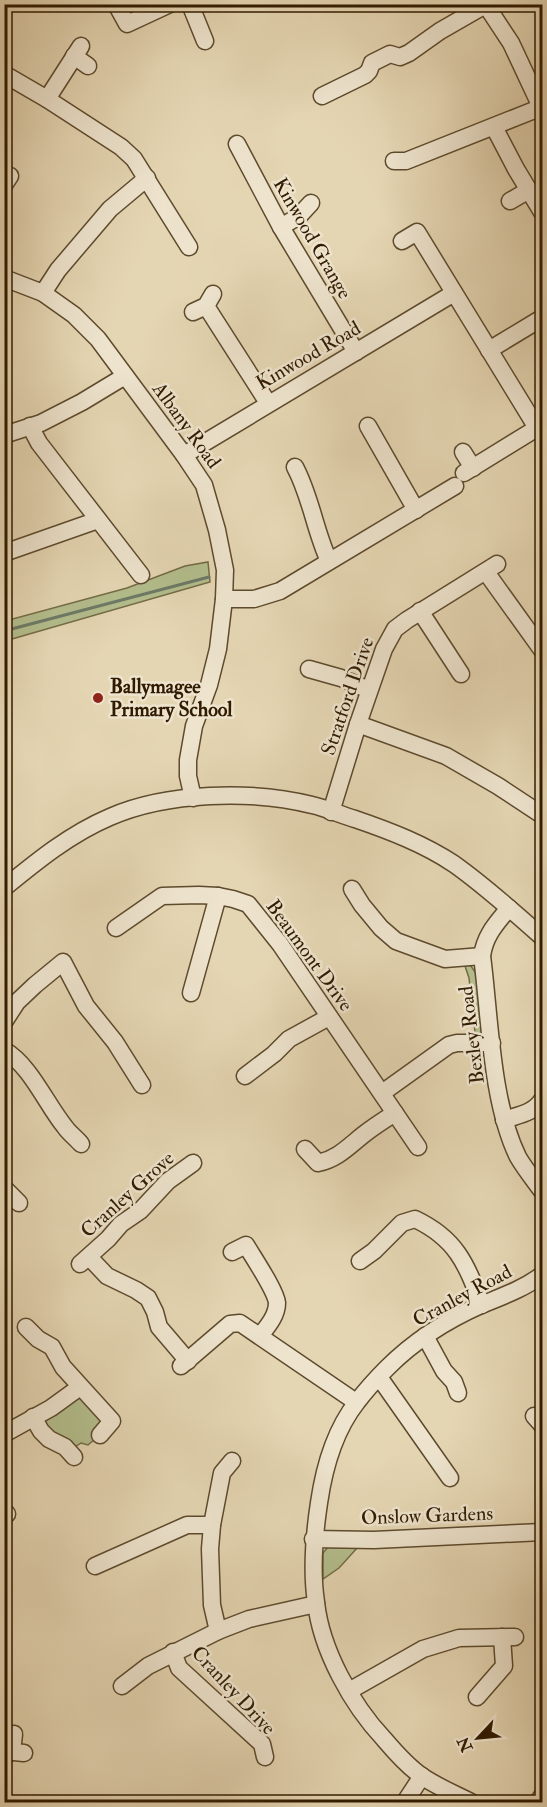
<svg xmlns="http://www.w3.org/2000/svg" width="547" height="1807" viewBox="0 0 547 1807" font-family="'IM FELL Double Pica',serif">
  <rect width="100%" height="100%" fill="#e5d6b3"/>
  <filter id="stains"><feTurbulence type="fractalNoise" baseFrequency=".00333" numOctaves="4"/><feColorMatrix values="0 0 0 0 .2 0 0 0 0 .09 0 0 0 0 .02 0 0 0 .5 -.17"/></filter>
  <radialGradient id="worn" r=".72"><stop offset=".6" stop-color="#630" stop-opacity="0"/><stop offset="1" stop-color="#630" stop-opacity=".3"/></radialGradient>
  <!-- green -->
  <g fill="#b4be8d" stroke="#726c46" stroke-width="1.5">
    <path d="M208,562L210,582L5,641V621L127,588L185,566Z"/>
    <path d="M464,963L471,966L477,975L482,1035L474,1040L475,1032L469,978Z"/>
    <path d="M80,1395L102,1419L96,1438L88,1445L81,1443L75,1447L53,1437L42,1418Z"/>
    <path d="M328,1547H358L339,1568L323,1579V1553Z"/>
  </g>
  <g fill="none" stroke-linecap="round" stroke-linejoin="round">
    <!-- stream -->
    <path stroke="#6d7a67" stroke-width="3" d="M4,631L209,577"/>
    <defs>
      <g id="minor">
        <path d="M116,4L127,24L170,4"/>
        <path d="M190,4L205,41"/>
        <path d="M486,5L511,43L541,107"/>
        <path d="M74,56L88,66"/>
        <path d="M4,74L47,99L121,147L134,159L189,247"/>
        <path d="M322,96L365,75L369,71L372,63L390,54L400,57L409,53L440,31L487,4"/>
        <path d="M47,99L81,46"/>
        <path d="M494,127L516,169L542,212"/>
        <path d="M237,144L281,227L356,352"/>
        <path d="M394,161H406L542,107"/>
        <path d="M4,185L10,176"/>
        <path d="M510,201L529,190"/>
        <path d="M281,227L299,216L311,203"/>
        <path d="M402,241L417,232L537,428"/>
        <path d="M4,278L43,293L74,315L98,339L184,455L204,485L217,530L225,570L224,599L218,649L209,685L194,726L188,760V776L193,798"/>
        <path d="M43,293L58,270L110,209L147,178"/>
        <path d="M206,306L268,403"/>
        <path d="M193,312L206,306L213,294"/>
        <path d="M489,350L542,318"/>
        <path d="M30,426L39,443L141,575"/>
        <path d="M368,426L416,510"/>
        <path d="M4,435L41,423L82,402L125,376"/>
        <path d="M463,452L473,468"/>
        <path d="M184,455L454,293"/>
        <path d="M295,467C311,497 315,531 329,561"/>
        <path d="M464,473L542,425"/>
        <path d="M4,553L98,520"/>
        <path d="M486,572L542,650"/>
        <path d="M224,599H254L280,591L455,486"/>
        <path d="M420,611L461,674"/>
        <path d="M309,669L341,678L369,690"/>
        <path d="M358,724L446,756L498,786L542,815"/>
        <path d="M331,812L358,724L384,649L395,629L407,620L497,564"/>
        <path d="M4,888C37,861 70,834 110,817C167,792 252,790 312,805C326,808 341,815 355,819C390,831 424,844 454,864C485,886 514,912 542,937"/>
        <path d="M352,889L362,905L381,928L396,941L445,959L482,956"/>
        <path d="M509,908C496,924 485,935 482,956C490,1017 491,1102 518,1157C525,1169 534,1180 542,1191"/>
        <path d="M116,928L162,896L199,895L218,896L233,899L248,904L280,944L418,1147"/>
        <path d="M191,993L218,896"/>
        <path d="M4,1022L17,1002L35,985L63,962L86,1006L115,1042L142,1085"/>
        <path d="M4,1050C31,1066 46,1104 65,1127C69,1133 76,1138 81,1144"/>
        <path d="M245,1076L274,1054L289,1039L329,1017"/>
        <path d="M382,1093L449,1045L457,1043H492"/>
        <path d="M504,1120C518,1115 534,1113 542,1100"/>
        <path d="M305,1149L318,1163C337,1159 348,1147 363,1135C373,1127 384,1120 395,1113"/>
        <path d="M4,1188L19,1203"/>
        <path d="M232,1252L246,1245C253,1257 276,1291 277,1303C277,1316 267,1327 260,1336"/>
        <path d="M89,1257L107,1276L136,1290L148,1298L155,1312L159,1327L188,1361"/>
        <path d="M360,1261L374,1251L402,1223L415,1219C457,1239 466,1264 482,1305"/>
        <path d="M80,1264L108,1239L121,1224L140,1211L168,1181L193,1163"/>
        <path d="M26,1327L38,1339L52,1347L63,1367L112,1421L100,1435"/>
        <path d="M425,1336L444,1371L454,1382L458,1393"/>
        <path d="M181,1366L230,1324L240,1323L356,1402"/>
        <path d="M379,1377L450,1478"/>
        <path d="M534,1416L542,1425"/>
        <path d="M33,1417L41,1431L49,1439L65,1447L74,1457"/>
        <path d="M4,1434L51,1408L80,1387"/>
        <path d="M4,1511L7,1514"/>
        <path d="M313,1539L374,1540L542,1532"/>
        <path d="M95,1566L187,1525H212"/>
        <path d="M218,1631L212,1605L210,1549L212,1525L222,1473L232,1461"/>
        <path d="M173,1652L179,1668L262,1744L265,1757"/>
        <path d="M122,1686L148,1666L218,1631L249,1619L316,1604"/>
        <path d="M349,1691L423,1649L459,1638L515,1637"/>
        <path d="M477,1697L504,1666L502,1637"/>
        <path d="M4,1751L24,1753"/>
        <path d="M12,1752L14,1734"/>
        <path d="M405,1802L422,1776"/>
        <path d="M471,1802C455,1794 438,1787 423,1777C408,1767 395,1752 384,1739C352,1705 321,1650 316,1602C311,1569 314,1536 319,1503C324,1468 335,1430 357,1402C366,1390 377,1378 387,1368C414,1341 447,1320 481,1305C503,1296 523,1289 542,1275"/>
        <path d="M538,1802L542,1796"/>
      </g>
    </defs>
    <!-- minor casing -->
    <use href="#minor" stroke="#5d4a2d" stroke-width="19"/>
    <!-- minor -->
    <use href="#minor" stroke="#eee4ce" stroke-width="16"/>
  </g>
  <!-- markers -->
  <circle fill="#8f2418" stroke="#eee4ce" stroke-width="2" cx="98" cy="698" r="6"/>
  <g text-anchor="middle" stroke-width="5" stroke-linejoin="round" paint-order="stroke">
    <!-- street labels -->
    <g font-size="20" fill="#301b00" stroke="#eee4ce">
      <text transform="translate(313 238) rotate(60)" y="7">Kinwood Grange</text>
      <text transform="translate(308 355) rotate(-30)" y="7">Kinwood Road</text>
      <text transform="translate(187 425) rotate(54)" y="7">Albany Road</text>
      <text transform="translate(347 696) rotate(-71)" y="7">Stratford Drive</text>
      <text transform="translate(310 955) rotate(54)" y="7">Beaumont Drive</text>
      <text transform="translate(471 1035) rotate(-97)" y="7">Bexley Road</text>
      <text transform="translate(127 1194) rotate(-42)" y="7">Cranley Grove</text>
      <text transform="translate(462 1295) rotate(-28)" y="7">Cranley Road</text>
      <text transform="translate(427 1515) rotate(-2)" y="7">Onslow Gardens</text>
      <text transform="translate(234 1690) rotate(47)" y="7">Cranley Drive</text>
    </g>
    <!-- poi labels -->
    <g font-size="20" font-weight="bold" fill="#301b00" stroke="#eee4ce" text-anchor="start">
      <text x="110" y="693">Ballymagee<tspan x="110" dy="23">Primary School</tspan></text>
    </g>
  </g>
  <!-- margin -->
  <rect width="547" height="1807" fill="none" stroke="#e5d6b3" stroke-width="24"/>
  <rect x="6" y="6" width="535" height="1795" fill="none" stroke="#301b00" stroke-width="3"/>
  <rect x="12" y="12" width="523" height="1783" fill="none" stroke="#301b00" stroke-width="1.5"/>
  <!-- north arrow -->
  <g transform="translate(478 1738) rotate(244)" stroke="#eee4ce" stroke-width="4.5" paint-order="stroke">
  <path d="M0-4.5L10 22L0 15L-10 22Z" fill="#301b00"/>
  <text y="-9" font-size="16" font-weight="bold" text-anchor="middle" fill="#301b00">N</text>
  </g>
  <rect width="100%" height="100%" filter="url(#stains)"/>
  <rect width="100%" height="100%" fill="url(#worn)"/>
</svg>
